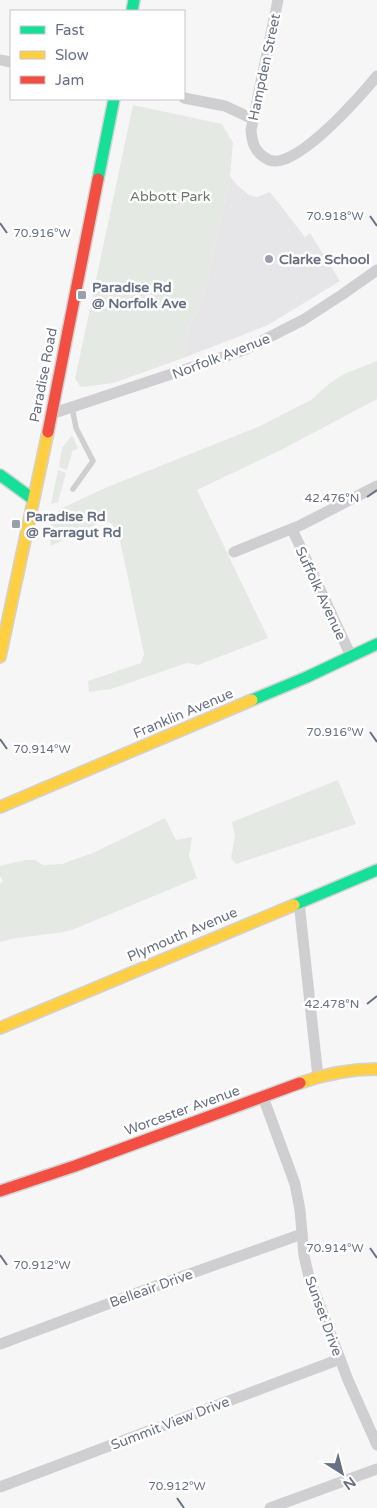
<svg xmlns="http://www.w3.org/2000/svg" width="377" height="1508" viewBox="0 0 377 1508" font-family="'Varela Round',sans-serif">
  <rect width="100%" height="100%" fill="#f6f6f6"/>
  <!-- built -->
  <path fill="#e6e6e8" d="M230,176L237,185L249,195L257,197L270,192L305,237L310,233L340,281L268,325L186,357V338L189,326L202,303Z"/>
  <!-- green -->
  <g fill="#e5e9e4">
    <path d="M133,105L222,124L233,143L230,176L202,303L189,326L186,338V357L114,383L81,387L75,379Z"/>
    <path d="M377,361V399L283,449L197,490L268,638L198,665L187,663L111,689L89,692L88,681L141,663L144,654L119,536L112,524L105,520L51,546L49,533L52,517L62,508L105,488L258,427L311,400L330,383L344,374Z"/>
    <path d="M72,435L78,448L76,450H73L67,470L59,467L62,448Z"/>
    <path d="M58,470L66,473L58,502L51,504Z"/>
    <path d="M338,780L356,824L236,864L231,858L235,836L232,822Z"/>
    <path d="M165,818L176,840L192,837L189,856L197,878L72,930C48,936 23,935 0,942V884L3,881L0,876V866L25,860H35L43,865L62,864L95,852Z"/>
  </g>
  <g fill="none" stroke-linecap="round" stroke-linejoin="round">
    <defs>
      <g id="fast">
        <path d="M132,11L134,0"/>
        <path d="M98,179L114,99"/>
        <path d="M0,475L33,499"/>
        <path d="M252,700L307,677L377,644"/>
        <path d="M294,905L377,870"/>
      </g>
      <g id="slow">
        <path d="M0,657L48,432"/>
        <path d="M0,807L252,700"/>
        <path d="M0,1028L294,905"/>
        <path d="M300,1083C325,1074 350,1069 377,1069"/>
      </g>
      <g id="jam">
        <path d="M48,432L98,179"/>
        <path d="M0,1191L75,1166L300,1083"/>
      </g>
    </defs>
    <!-- fast casing -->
    <use href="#fast" stroke="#d2d2d4" stroke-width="14"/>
    <!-- slow casing -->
    <use href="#slow" stroke="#d2d2d4" stroke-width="14"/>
    <!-- jam casing -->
    <use href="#jam" stroke="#d2d2d4" stroke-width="14"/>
    <!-- lane -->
    <path stroke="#cfcfd1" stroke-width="5.5" d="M72,407L76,428L93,461L73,489"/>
    <!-- street -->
    <g stroke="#cfcfd1" stroke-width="11">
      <path d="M278,0L251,130C252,142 254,150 264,157C270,162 278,162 285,159C314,148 357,100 377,76"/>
      <path d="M0,60L11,62"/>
      <path d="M184,98L225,106L253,119"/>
      <path d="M51,414L244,350L303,320L343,294L377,270"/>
      <path d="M292,529L351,656"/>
      <path d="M234,552L301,525L377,486"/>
      <path d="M299,902L318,1077"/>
      <path d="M263,1097L295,1184L300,1210L304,1256L309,1277L348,1380L377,1445"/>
      <path d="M0,1344L164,1283L302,1234"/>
      <path d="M0,1487L340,1359"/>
      <path d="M270,1508L377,1469"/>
    </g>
    <!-- fast -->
    <use href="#fast" stroke="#16e098" stroke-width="11"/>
    <!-- slow -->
    <use href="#slow" stroke="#ffcf43" stroke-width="11"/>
    <!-- jam -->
    <use href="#jam" stroke="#f24e42" stroke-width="11"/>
  </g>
  <!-- ticks -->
  <path fill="none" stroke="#687083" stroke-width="2" d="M370,216L377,226M0,223L7,233M367,497L377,490M370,732L377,742M0,739L7,749M367,1004L377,996M370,1248L377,1258M0,1255L7,1265M177,1498L184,1508"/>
  <!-- markers -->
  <g fill="#9a9fab" stroke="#fff" stroke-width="2">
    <circle cx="269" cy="259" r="5"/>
    <rect x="77" y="290" width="10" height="10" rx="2.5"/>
    <rect x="11" y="519" width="10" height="10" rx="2.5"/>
  </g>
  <g text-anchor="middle" stroke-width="5" stroke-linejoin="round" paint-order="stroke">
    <!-- street labels -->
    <g font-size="14" fill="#687083" stroke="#fff">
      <text transform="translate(264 67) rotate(-78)" y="5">Hampden Street</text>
      <text transform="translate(221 356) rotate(-21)" y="5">Norfolk Avenue</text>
      <text transform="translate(43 375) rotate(-79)" y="5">Paradise Road</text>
      <text transform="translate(321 593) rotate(65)" y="5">Suffolk Avenue</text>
      <text transform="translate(183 713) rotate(-23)" y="5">Franklin Avenue</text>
      <text transform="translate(182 934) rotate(-23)" y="5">Plymouth Avenue</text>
      <text transform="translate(182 1110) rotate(-20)" y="5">Worcester Avenue</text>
      <text transform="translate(151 1288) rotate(-20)" y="5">Belleair Drive</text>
      <text transform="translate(324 1316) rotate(70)" y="5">Sunset Drive</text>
      <text transform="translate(170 1423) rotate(-21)" y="5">Summit View Drive</text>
    </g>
    <!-- park labels -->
    <g font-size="14" fill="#677b68" stroke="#fff">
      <text x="170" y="201">Abbott Park</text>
    </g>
    <!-- poi labels -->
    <g font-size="14" font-weight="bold" fill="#687083" stroke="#fff" text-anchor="start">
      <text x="279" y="264">Clarke School</text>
      <text x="92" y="292">Paradise Rd<tspan x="92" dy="16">@ Norfolk Ave</tspan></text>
      <text x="26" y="521">Paradise Rd<tspan x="26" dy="16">@ Farragut Rd</tspan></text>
    </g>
  </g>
  <g font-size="12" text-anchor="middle" fill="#687083" stroke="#fff" stroke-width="5" stroke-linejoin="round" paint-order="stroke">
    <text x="335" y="220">70.918°W</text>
    <text x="42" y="237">70.916°W</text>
    <text x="332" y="502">42.476°N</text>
    <text x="335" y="736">70.916°W</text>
    <text x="42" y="753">70.914°W</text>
    <text x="332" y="1008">42.478°N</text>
    <text x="335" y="1252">70.914°W</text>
    <text x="42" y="1269">70.912°W</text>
    <text x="177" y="1490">70.912°W</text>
  </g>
  <!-- legend -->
  <rect x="10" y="10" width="175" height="90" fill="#ffffff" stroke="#c3c6cd"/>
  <rect x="20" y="26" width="25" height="8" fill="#16e098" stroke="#c3c6cd"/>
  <text x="55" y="35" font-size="15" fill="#687083">Fast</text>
  <rect x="20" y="51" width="25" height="8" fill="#ffcf43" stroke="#c3c6cd"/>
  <text x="55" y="60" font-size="15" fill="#687083">Slow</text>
  <rect x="20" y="76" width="25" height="8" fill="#f24e42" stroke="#c3c6cd"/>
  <text x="55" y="85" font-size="15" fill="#687083">Jam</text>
  <!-- north arrow -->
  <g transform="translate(342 1473) rotate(144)" stroke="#ffffff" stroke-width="4" paint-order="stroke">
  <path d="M0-4L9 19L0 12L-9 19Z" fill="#687083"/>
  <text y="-8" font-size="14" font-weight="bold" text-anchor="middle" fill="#687083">N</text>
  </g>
</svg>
